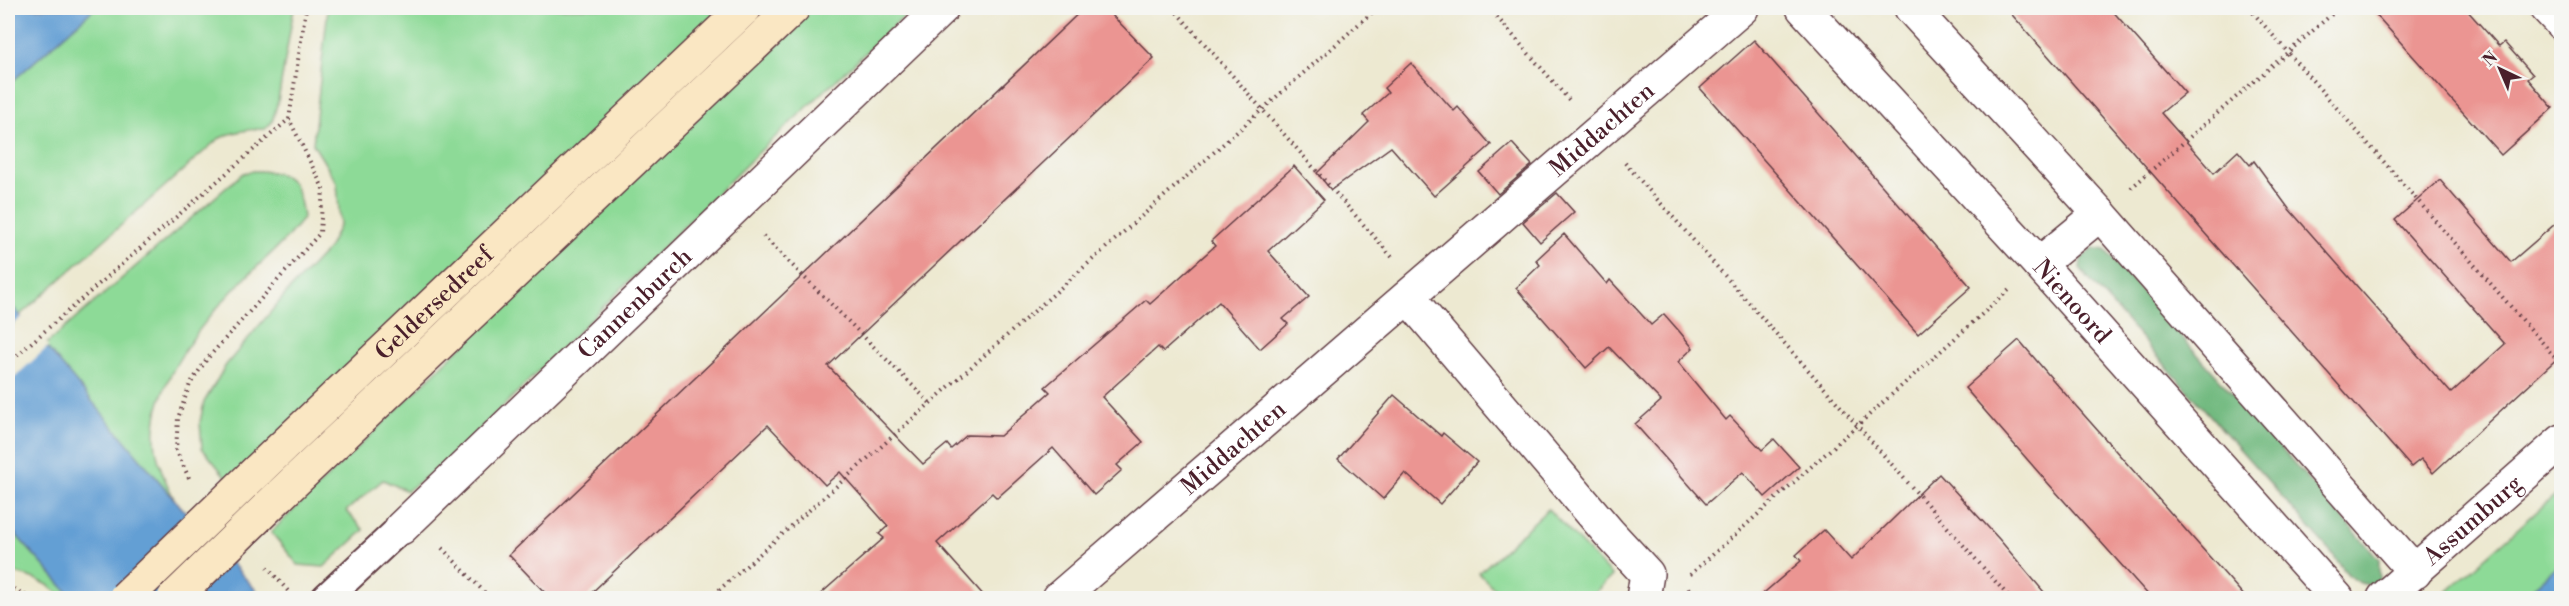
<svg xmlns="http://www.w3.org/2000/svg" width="2569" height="606" viewBox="0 0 2569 606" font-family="'Libre Bodoni',serif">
  <rect width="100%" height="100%" fill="#f6f6f2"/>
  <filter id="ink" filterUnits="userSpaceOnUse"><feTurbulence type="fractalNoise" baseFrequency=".0167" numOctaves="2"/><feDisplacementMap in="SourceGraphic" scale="12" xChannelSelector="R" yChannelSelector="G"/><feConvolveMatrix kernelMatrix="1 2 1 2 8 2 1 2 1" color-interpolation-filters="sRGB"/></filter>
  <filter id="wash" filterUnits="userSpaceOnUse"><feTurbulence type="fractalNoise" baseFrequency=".008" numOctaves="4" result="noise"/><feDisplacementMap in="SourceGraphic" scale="24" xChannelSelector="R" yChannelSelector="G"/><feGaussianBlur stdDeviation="1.35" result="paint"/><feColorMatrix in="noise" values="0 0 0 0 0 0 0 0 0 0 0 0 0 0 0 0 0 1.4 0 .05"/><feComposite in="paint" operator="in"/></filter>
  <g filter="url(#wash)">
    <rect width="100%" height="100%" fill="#ede9d1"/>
    <!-- green -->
    <g fill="#8dda97" stroke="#6c7c61" stroke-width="1.5">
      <path d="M95,8H294L278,101L272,122L265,129C248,129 233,131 218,139L19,316L8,301V85Z"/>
      <path d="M328,8H730L229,481L202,448L200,422L204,402L226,365L290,289L328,249L340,224L337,183L313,144Z"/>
      <path d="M809,8H913L755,156L450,459L407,491L383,480L346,511L364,530L324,567L298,565L271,532Z"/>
      <path d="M253,171C291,170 299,182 303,218C284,244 259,264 236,287C199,326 146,391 156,449C159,468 166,483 175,500L44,346L243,173Z"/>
      <path d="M2561,490V563L2522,598H2440Z"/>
      <path d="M1548,509L1612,576L1589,598H1503L1479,573Z"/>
      <path d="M8,526L73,598C62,598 55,589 46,584C34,578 22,574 8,572Z"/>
    </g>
    <!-- forest -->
    <path fill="#72ba80" stroke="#5e6c56" stroke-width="1.5" d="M2092,248L2105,250L2379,559V585C2351,587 2346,572 2331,552L2080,269L2081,259Z"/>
    <!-- water -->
    <g fill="#649fd4" stroke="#575f80" stroke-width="1.5">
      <path d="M8,8H95L8,85Z"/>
      <path d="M8,301L175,500L263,598H73L8,526Z"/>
      <path d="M2561,563V598H2522Z"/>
    </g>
    <!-- pier -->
    <path fill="#ede9d1" d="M23,316L49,346L8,383V329Z"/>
    <g id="blocks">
      <!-- building -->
      <g fill="#eb9592">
        <path d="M1084,8H1105L1154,58L828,366L923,464L947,444L951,449L967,435L1000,436L1050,392L1045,387L1146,300L1150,304L1215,246L1211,241L1294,166L1324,200L1268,251L1309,297L1283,319L1288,324L1260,349L1219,302L1163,352L1158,347L1102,397L1143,442L1117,465L1122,470L1094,495L1053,448L997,498L992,493L937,543L986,598H816L884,538L879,534L888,526L840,472L825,485L768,425L586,598H550L509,555Z"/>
        <path d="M2006,8H2110L2185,93L2161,113L2214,173L2238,151L2250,165L2254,161L2289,209L2451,393L2505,344L2395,220L2440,180L2511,262L2562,218V354L2433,473L2421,459L2411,467Z"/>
        <path d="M2370,8H2465L2499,46L2504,42L2533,75L2528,79L2553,108L2501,155Z"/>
        <path d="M1754,40L1971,287L1918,334L1700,88Z"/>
        <path d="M1411,63L1454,111L1458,107L1491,145L1434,196L1391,147L1331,190L1317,173L1369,122L1363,115L1388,93L1384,88Z"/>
        <path d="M1512,143L1532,165L1498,194L1479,172Z"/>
        <path d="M1557,193L1574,212L1540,242L1523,222Z"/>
        <path d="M1564,234L1607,284L1610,280L1651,325L1664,314L1679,331L1693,348L1678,362L1726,420L1730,416L1762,450L1774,439L1799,467L1765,497L1743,472L1706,504L1635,424L1661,401L1609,347L1586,368L1516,288L1540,265L1536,260Z"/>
        <path d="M2019,340L2053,380L2246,598H2151L2047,482L1965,388Z"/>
        <path d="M1394,395L1441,436L1443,433L1477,462L1440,504L1405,473L1383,499L1338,459Z"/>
        <path d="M1939,474L1999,539L2049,598H1758L1801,561L1796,555L1824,530L1851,560Z"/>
      </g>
    </g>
  </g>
  <g filter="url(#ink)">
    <use href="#blocks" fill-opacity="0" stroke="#623d44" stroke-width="1.5"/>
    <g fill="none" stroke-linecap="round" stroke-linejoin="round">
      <defs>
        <path id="pedestrian" d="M326,598L401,528"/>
        <g id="minor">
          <path id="s1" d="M1803,8L2039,264L2337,598"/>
          <path d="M1911,8L2100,214L2415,572"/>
          <path d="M2547,8L2562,24"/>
          <path d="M2039,264L2100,214"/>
          <path d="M1408,297L1609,533L1647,574L1643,598"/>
          <path id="s2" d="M401,528L942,8"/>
          <path id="s3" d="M1059,598L1742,8"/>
          <path id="s4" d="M2384,598L2562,441"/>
        </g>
        <g id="secondary">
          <path id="s5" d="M257,471L745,8"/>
          <path d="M279,496L793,8"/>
        </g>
      </defs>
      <!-- pedestrian casing -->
      <use href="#pedestrian" stroke="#623d44" stroke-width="32"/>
      <!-- minor casing -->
      <use href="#minor" stroke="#623d44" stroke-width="36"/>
      <!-- secondary casing -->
      <use href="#secondary" stroke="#623d44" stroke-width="36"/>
      <!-- path -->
      <g stroke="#623d44" stroke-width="4" stroke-dasharray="1.5 4.5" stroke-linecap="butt">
        <path d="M1173,8L1392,257"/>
        <path d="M1489,8L1570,101"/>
        <path d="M2249,8L2562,365"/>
        <path d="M1625,163L2010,598"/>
        <path d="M2131,188L2339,8"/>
        <path d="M763,236L930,403"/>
        <path d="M8,363L289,119L306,8"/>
        <path d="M189,478L176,450L178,418L190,384L207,359L320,233L323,188L289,119"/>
        <path d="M442,548L490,598"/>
        <path d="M267,567L288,591"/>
        <path d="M1690,575L2009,290"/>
        <path d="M8,588H12L30,598"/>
        <path d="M1688,588L1698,598"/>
        <path d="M710,598L1377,8"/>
      </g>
      <!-- pedestrian -->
      <use href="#pedestrian" stroke="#fff" stroke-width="28"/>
      <!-- minor -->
      <use href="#minor" stroke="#fff" stroke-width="33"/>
      <!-- secondary -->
      <use href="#secondary" stroke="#fae7c3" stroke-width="33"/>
      <defs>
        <g id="secondary-bridge">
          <path d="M125,598L257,471"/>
          <path d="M174,598L279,496"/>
        </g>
      </defs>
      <!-- secondary-bridge casing -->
      <use href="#secondary-bridge" stroke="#623d44" stroke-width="36" stroke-linecap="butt"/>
      <!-- secondary-bridge -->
      <use href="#secondary-bridge" stroke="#fae7c3" stroke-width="33"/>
    </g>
  </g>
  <g text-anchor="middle" stroke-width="4.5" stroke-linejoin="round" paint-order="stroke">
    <!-- street labels -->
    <g font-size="24" fill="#4a1f2b" stroke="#f6f6f2">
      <text dy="8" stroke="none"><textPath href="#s3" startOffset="717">Middachten</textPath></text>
      <text dy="8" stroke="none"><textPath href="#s1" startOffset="398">Nienoord</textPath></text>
      <text dy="8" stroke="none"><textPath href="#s5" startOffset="244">Geldersedreef</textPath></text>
      <text dy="8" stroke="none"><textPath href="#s2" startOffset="324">Cannenburch</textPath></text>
      <text dy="8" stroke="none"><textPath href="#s3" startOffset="230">Middachten</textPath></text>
      <text dy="8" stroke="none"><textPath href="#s4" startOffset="118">Assumburg</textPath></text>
    </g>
  </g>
  <!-- margin -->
  <rect width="2569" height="606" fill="none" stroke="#f6f6f2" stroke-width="30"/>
  <!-- north arrow -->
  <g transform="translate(2500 69) rotate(316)" stroke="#f6f6f2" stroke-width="4.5" paint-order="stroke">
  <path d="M0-4.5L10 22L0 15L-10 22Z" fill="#4a1f2b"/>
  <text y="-9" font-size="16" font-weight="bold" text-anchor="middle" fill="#4a1f2b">N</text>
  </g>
</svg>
